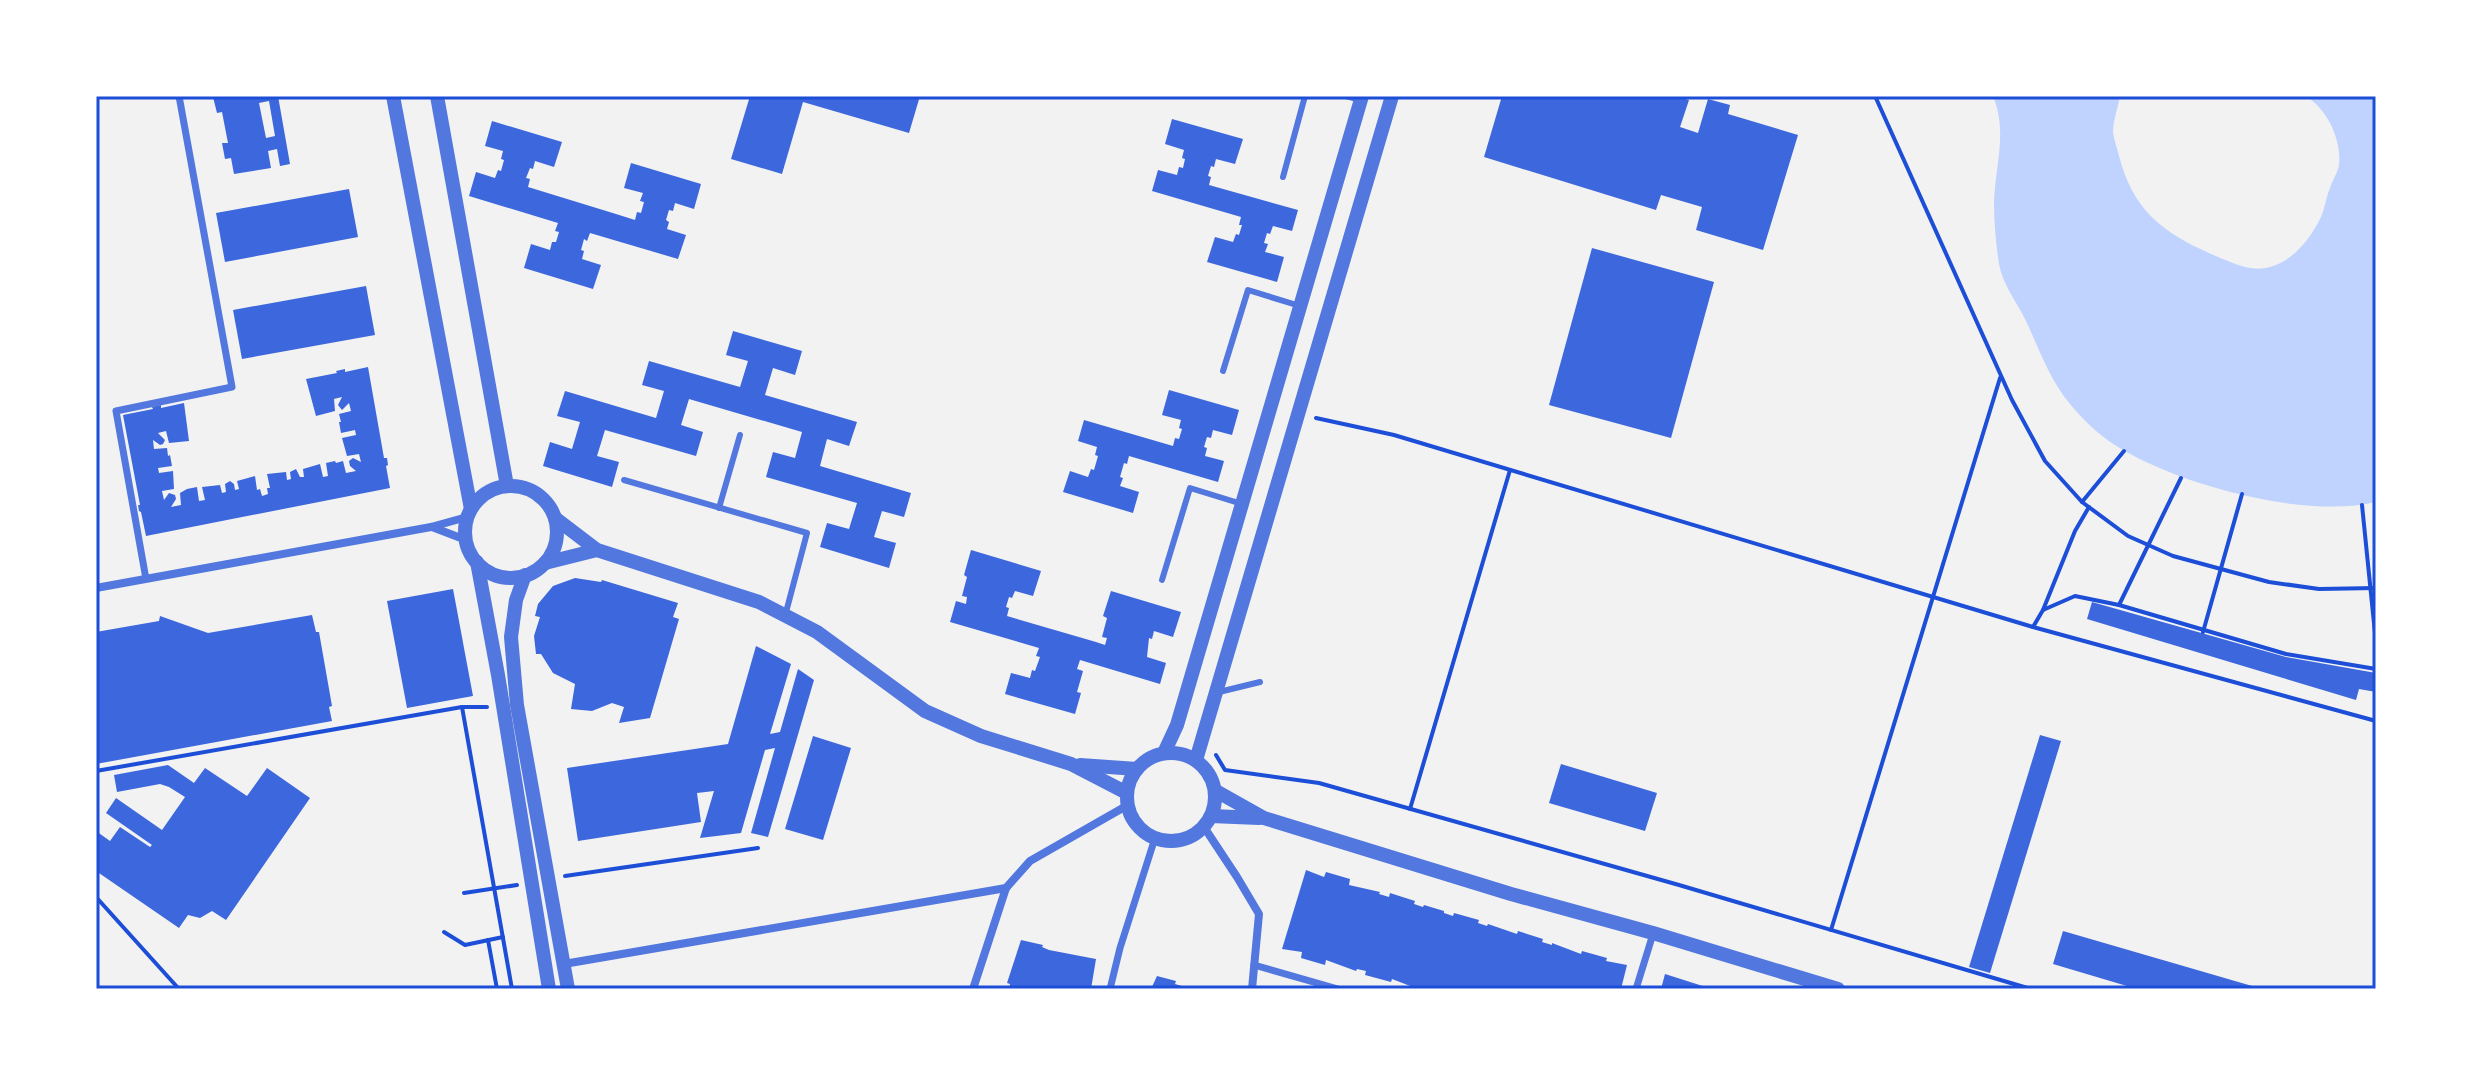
<svg xmlns="http://www.w3.org/2000/svg" width="2472" height="1085" viewBox="0 0 2472 1085" font-family="'PT Sans',sans-serif">
  <rect width="100%" height="100%" fill="#f2f2f2"/>
  <!-- water -->
  <path fill="#bfd3fe" d="M1993,96H2120C2118,107 2113,121 2113,132C2114,140 2117,148 2119,156C2133,210 2162,232 2211,254C2229,261 2250,273 2270,267C2293,261 2311,238 2321,217C2325,208 2326,197 2330,188C2332,181 2338,172 2339,165C2342,140 2327,109 2306,96H2376V502C2307,519 2185,486 2125,451C2104,440 2085,422 2070,404C2049,379 2039,348 2025,319C2016,301 2002,283 1999,264C1996,245 1994,223 1994,203C1995,165 2008,133 1993,96Z"/>
  <!-- building -->
  <g fill="#3d67dc" fill-rule="evenodd">
    <path d="M219,96H278L290,164L280,166L277,149L268,151L271,168L234,174L231,158L225,159L222,143H228L222,112L217,113L213,97ZM269,101L275,136L266,138L259,103Z"/>
    <path d="M750,96H920L909,133L803,102L782,174L731,159Z"/>
    <path d="M1502,96H1676L1689,100L1680,127L1698,133L1708,99L1730,105L1728,114L1798,135L1763,250L1696,230L1702,207L1661,195L1656,210L1484,157Z"/>
    <path d="M1172,119L1243,139L1235,164L1216,159L1214,167L1211,166L1208,176L1211,177L1209,185L1298,210L1292,231L1273,226L1270,234L1267,233L1264,243L1268,244L1265,252L1284,257L1277,282L1207,262L1215,237L1233,242L1236,234L1239,235L1242,225H1239L1241,217L1152,191L1158,170L1177,175L1179,167L1183,168L1185,159L1182,158L1184,150L1165,144Z"/>
    <path d="M492,121L562,142L554,167L535,161L533,169L530,168L526,178L530,179L528,187L616,214L635,220L637,212L641,213L644,202L640,201L643,193L624,188L631,163L701,184L694,209L675,203L673,211L669,210L666,220L669,222L667,229L686,235L678,259L590,233L587,241L584,239L581,250L584,251L582,259L601,265L593,289L524,268L531,244L550,250L552,242H556L559,232L555,231L558,223L469,196L476,172L495,178L498,170L501,171L504,160L501,159L503,151L485,146Z"/>
    <path d="M349,189L358,237L225,262L216,213Z"/>
    <path d="M1592,248L1714,282L1671,438L1549,405Z"/>
    <path d="M366,286L375,335L242,359L233,310Z"/>
    <path d="M733,331L802,351L795,375L773,368L765,395L857,422L849,446L827,439L820,466L911,493L904,517L882,511L874,537L896,543L889,568L820,547L827,523L849,529L857,503L766,477L773,452L795,458L802,432L689,399L681,425L703,432L696,456L605,430L597,456L619,462L612,487L543,466L550,442L572,449L580,422L557,416L565,391L656,418L664,391L642,385L649,361L740,387L748,361L726,355Z"/>
    <path d="M368,367L384,458H387L388,465L386,466L390,488L146,536L141,512L139,511L138,505H140L123,415L153,409L152,407L161,405V408L184,403L189,441L169,443L166,431L158,433L165,440L163,444L160,445L153,440L154,449L167,448L168,456L170,455L172,466L158,468L159,473L173,471L174,489L162,491L164,500L169,493L175,495L176,499L171,507L181,505L180,493L187,489L197,487L199,501L205,500L202,487L220,485L222,493L226,492L225,484L230,481L234,484L235,490L239,489L237,481L255,476L257,490L260,489L262,496L268,494L267,488H270L267,474L286,472L287,480L291,479L290,472L296,469L300,477H304L303,469L320,464L323,477L328,476L326,463L335,461L336,463L343,461L346,473L356,471L350,466L349,461L353,458L361,462L359,454L347,456L342,438L356,435L355,430L341,433L339,422H341L339,414L351,411L349,403L342,410L338,405L342,397L334,399L335,411L316,416L306,379L337,373L336,371L345,369V372Z"/>
    <path d="M1169,390L1239,410L1232,435L1213,430L1211,438L1207,437L1204,447L1207,448L1205,456L1224,461L1218,482L1129,456L1127,464L1124,463L1120,477L1123,478L1120,486L1139,492L1133,513L1063,492L1070,471L1088,477L1091,469L1094,470L1098,456L1095,455L1097,447L1078,441L1084,420L1173,446L1175,438L1179,439L1182,429L1179,428L1181,420L1162,415Z"/>
    <path d="M971,550L1041,571L1033,596L1015,591L1012,598L1009,597L1006,607L1009,608L1007,616L1096,642L1105,645L1107,638L1102,637L1107,618L1103,616L1111,591L1181,612L1173,637L1154,631L1152,639L1149,638L1147,657L1166,663L1160,684L1080,660L1077,669L1083,671L1077,692L1081,693L1075,714L1005,694L1011,673L1030,678L1032,670L1035,671L1040,657L1036,656L1039,648L950,622L956,601L966,604L967,597L962,596L967,577L964,575Z"/>
    <path d="M575,578L601,582L602,580L678,603L673,617L679,619L650,718L619,723L624,707L612,703L592,711L571,709L575,684L553,673L541,654H536L534,636L540,617L535,616L538,604L553,586Z"/>
    <path d="M453,589L473,696L407,708L387,601Z"/>
    <path d="M2092,602L2286,657L2376,673V692L2359,689L2356,700L2087,619Z"/>
    <path d="M312,615L316,632H319L332,706L329,707L332,721L96,764V632L159,621L160,616L208,633Z"/>
    <path d="M756,646L791,664L770,734L780,732L798,669L814,680L768,837L751,833L775,748L765,750L741,833L700,838L714,791L697,793L701,822L578,841L567,768L728,744Z"/>
    <path d="M2040,735L2061,741L1990,973L1969,967Z"/>
    <path d="M813,736L851,748L823,840L785,829Z"/>
    <path d="M1561,764L1657,793L1645,831L1549,803Z"/>
    <path d="M168,765L194,783L205,768L247,796L267,768L310,798L226,920L212,911L200,918L188,915L179,928L96,871V831L110,841L120,827L150,847L152,845L106,813L116,798L162,830L185,797L169,787L160,784L117,792L114,775Z"/>
    <path d="M1306,870L1324,877L1326,872L1350,879L1349,885L1380,892L1379,894L1389,897L1390,893L1415,901L1414,904L1423,907L1424,905L1444,911V913L1453,916L1454,913L1479,920L1478,923L1487,926L1488,924L1517,934L1518,931L1543,939L1542,942L1552,945V943L1581,954L1582,951L1607,958L1606,961L1627,965L1621,989H1418L1392,979L1391,982L1365,975L1366,971L1357,969L1356,971L1326,960L1325,965L1301,958L1302,952L1282,949Z"/>
    <path d="M2063,931L2259,988V989H2137L2053,964Z"/>
    <path d="M1021,940L1043,945L1042,947L1049,950L1096,959L1091,989H1009L1010,984L1007,983Z"/>
    <path d="M1665,974L1709,988V989H1661Z"/>
    <path d="M1157,976L1176,981L1175,984L1192,989H1151Z"/>
  </g>
  <g fill="none" stroke-linecap="round" stroke-linejoin="round">
    <!-- path -->
    <g stroke="#1d4ed8" stroke-width="4">
      <path d="M1875,96L2012,400L2045,461L2082,502L2128,536L2173,556L2269,582L2319,589L2376,588"/>
      <path d="M1316,418L1394,435L2033,627L2376,721"/>
      <path d="M2082,502L2124,451"/>
      <path d="M2362,505L2376,643"/>
      <path d="M2119,605L2181,478"/>
      <path d="M2043,610L2075,531L2089,507"/>
      <path d="M2033,627L2043,610L2075,596L2119,605L2286,654L2376,669"/>
      <path d="M2203,632L2242,494"/>
      <path d="M462,707L512,989"/>
      <path d="M1216,755L1225,770L1319,783L1679,885L2031,989"/>
      <path d="M96,771L462,707H487"/>
      <path d="M1410,809L1510,470"/>
      <path d="M565,876L758,848"/>
      <path d="M464,893L517,885"/>
      <path d="M96,897L179,989"/>
      <path d="M1831,930L2000,378"/>
      <path d="M444,932L465,945L503,937"/>
      <path d="M488,940L497,989"/>
    </g>
    <!-- service -->
    <g stroke="#5277de" stroke-width="6">
      <path d="M1346,96L1361,100"/>
      <path d="M1283,177L1305,96"/>
      <path d="M1223,371L1248,290L1300,306"/>
      <path d="M624,480L807,533L785,616"/>
      <path d="M719,508L740,435"/>
      <path d="M1162,580L1190,488L1242,504"/>
      <path d="M1219,692L1260,682"/>
    </g>
    <!-- pedestrian -->
    <g stroke="#5277de" stroke-width="7">
      <path d="M146,579L116,411L232,387L179,96"/>
      <path d="M1254,965L1338,989"/>
      <path d="M1110,989L1120,948L1155,838"/>
      <path d="M1636,989L1653,934"/>
    </g>
    <!-- minor -->
    <g stroke="#5277de" stroke-width="8">
      <path d="M432,527L466,540"/>
      <path d="M96,588L431,527L467,517"/>
      <path d="M1204,827L1237,877L1259,914L1252,989"/>
      <path d="M564,964L1006,888"/>
      <path d="M973,989L1006,888L1030,861L1128,805"/>
    </g>
    <!-- tertiary -->
    <g stroke="#5277de" stroke-width="14">
      <path d="M393,96L471,509"/>
      <path d="M437,96L507,486"/>
      <circle cx="511" cy="532" r="46"/>
      <path d="M555,518L597,550L759,602L817,632L925,711L981,736L1071,764L1127,793"/>
      <path d="M477,562L498,675L549,989"/>
      <path d="M545,563L597,550"/>
      <path d="M525,575L516,600L511,637L517,705L568,989"/>
      <circle cx="1171" cy="797" r="44"/>
      <path d="M1164,753L1177,725L1362,96"/>
      <path d="M1196,760L1392,96"/>
      <path d="M1080,765L1137,769"/>
      <path d="M1216,791L1264,818L1511,894L1653,933L1838,989"/>
      <path d="M1211,816L1259,818"/>
    </g>
  </g>
  <!-- border -->
  <rect width="2472" height="1085" fill="none" stroke="#ffffff" stroke-width="196"/>
  <rect x="98" y="98" width="2276" height="889" fill="none" stroke="#1d4ed8" stroke-width="3"/>
</svg>
